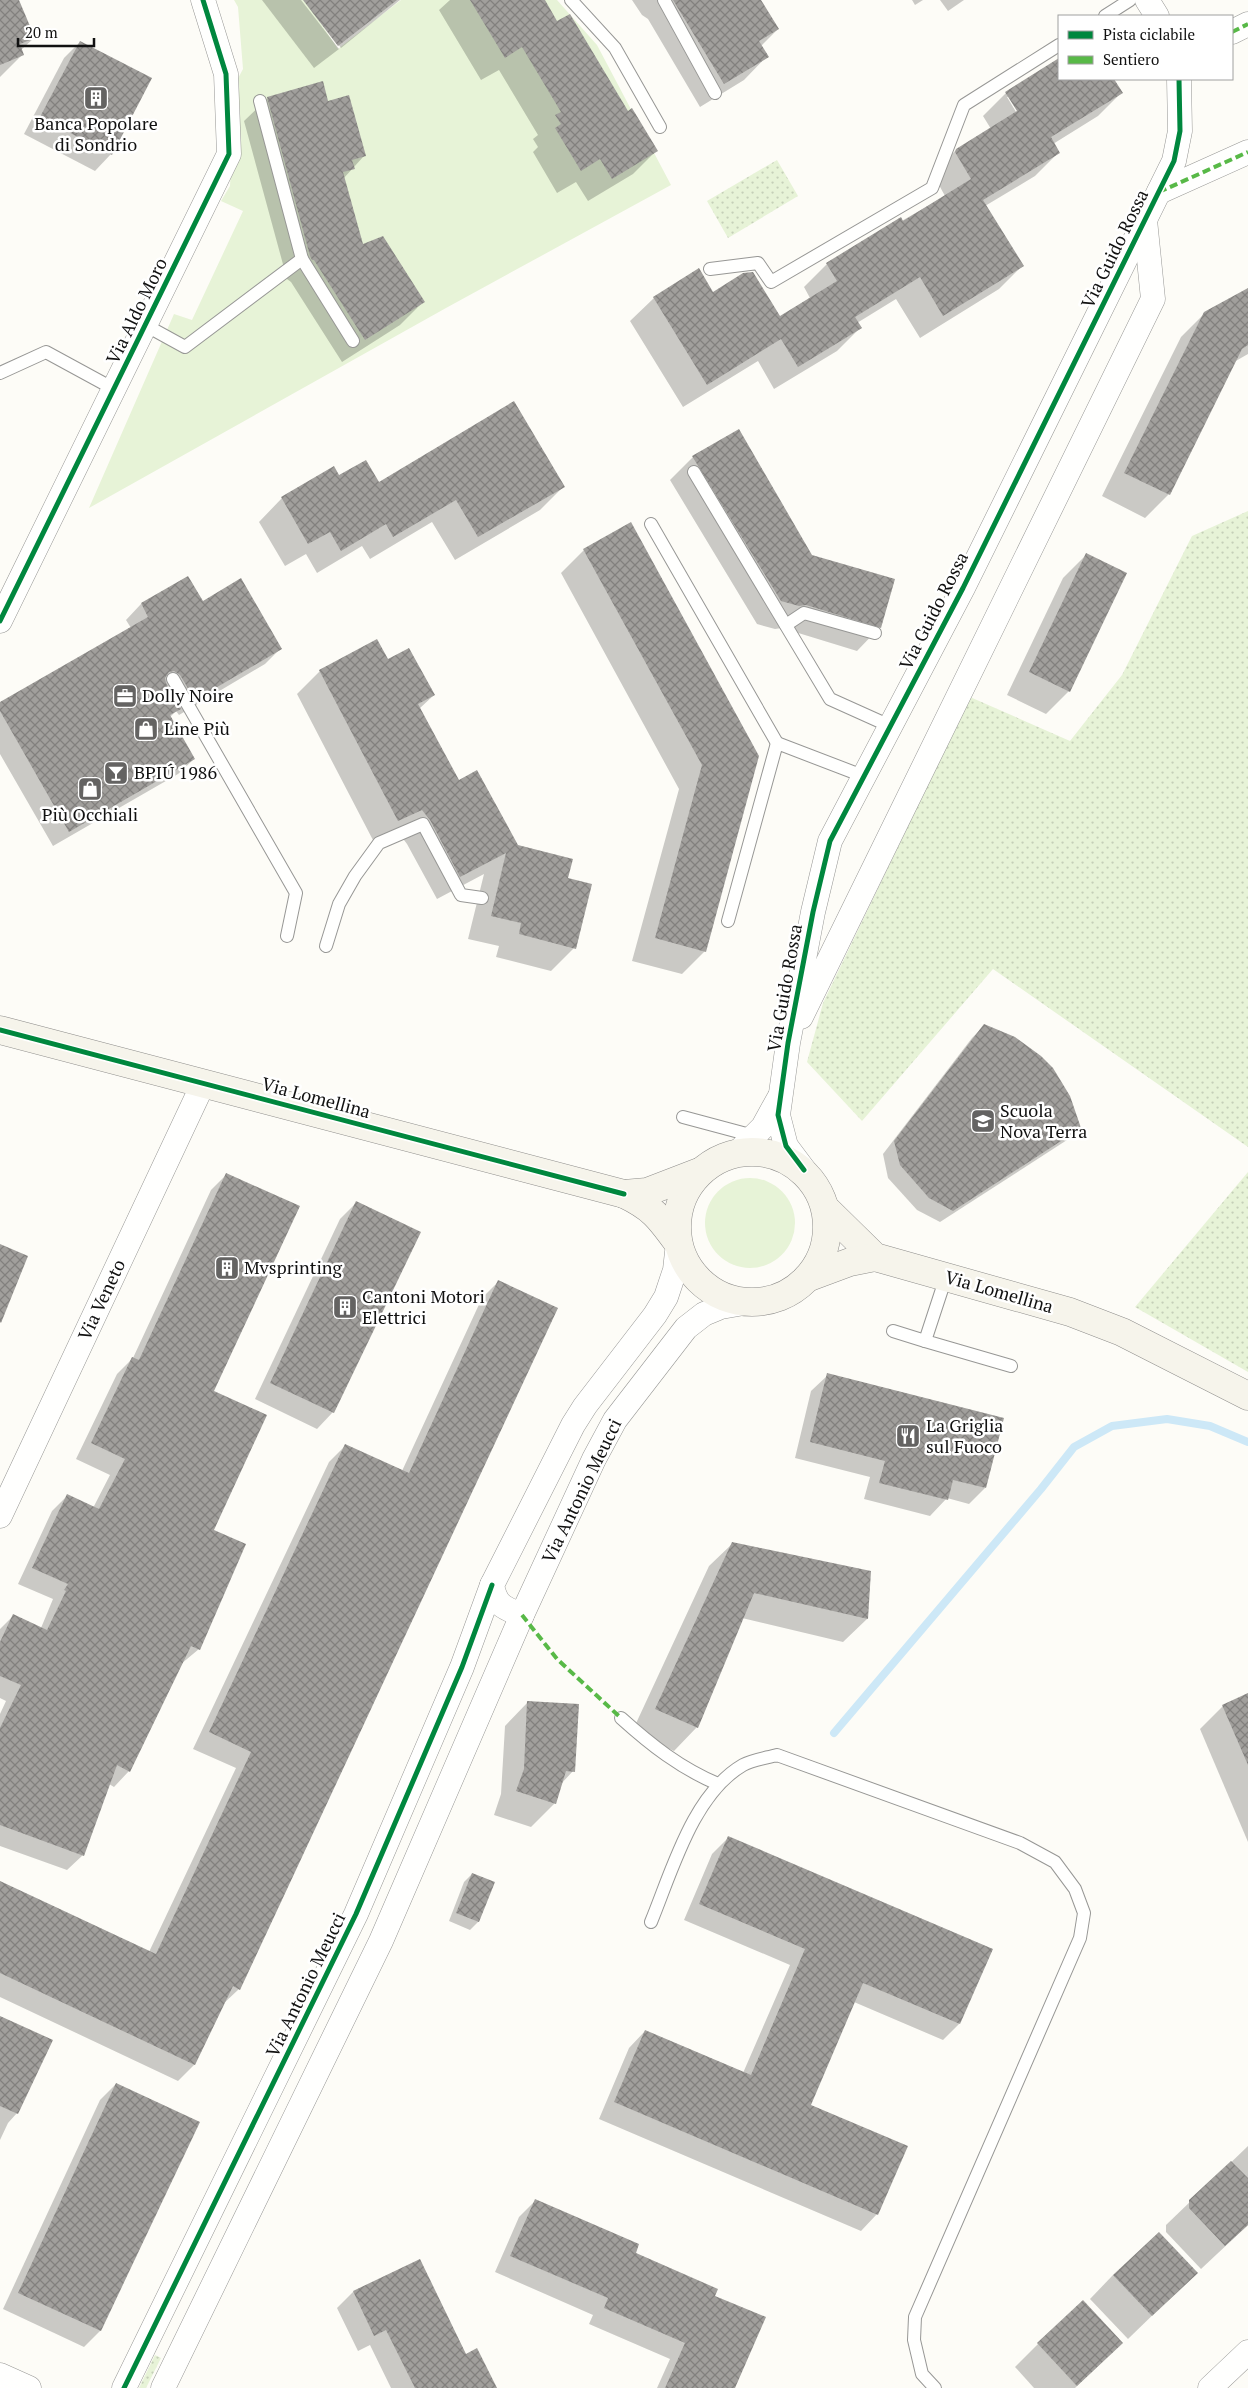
<svg xmlns="http://www.w3.org/2000/svg" width="1248" height="2388" viewBox="0 0 1248 2388" font-family="'PT Serif',serif">
  <defs>
    <pattern id="grass-dots" width="8" height="8" patternUnits="userSpaceOnUse" patternTransform="scale(1.25)"><rect width="8" height="8" fill="#e7f3d7"/><path d="M2 2h.1M6 6h.1" fill="none" stroke="#c5cfb8" stroke-width="1.8" stroke-linecap="round"/></pattern>
    <pattern id="building-cross-hatch" width="8" height="8" patternUnits="userSpaceOnUse" patternTransform="scale(1.25)"><rect width="8" height="8" fill="#a19f9c"/><path d="M0 0l8 8M0 8l8-8" fill="none" stroke="#82807e"/></pattern>
  </defs>
  <rect width="100%" height="100%" fill="#fdfcf7"/>
  <!-- grass -->
  <g fill="url(#grass-dots)">
    <path d="M777,160L798,196L728,238L707,201Z"/>
    <path d="M1248,511V1147L993,969L862,1121L807,1062L823,1003L970,697L1070,741L1122,675L1192,536Z"/>
    <path d="M1248,1172V1372L1135,1307Z"/>
    <path d="M155,2355L161,2358L146,2388H139Z"/>
  </g>
  <!-- garden -->
  <g fill="#e7f3d7">
    <path d="M234,0H305L338,49L401,0H557L597,45L671,185L446,308L89,508L174,314L192,320L243,211L221,201L230,186L235,84L243,69L238,7Z"/>
    <circle cx="750" cy="1223" r="45"/>
  </g>
  <!-- shadow -->
  <g fill="#0003" fill-rule="evenodd">
    <path d="M0,0H18L34,38L21,50L23,54L0,77Z"/>
    <path d="M262,0H301L339,49L314,68Z"/>
    <path d="M304,0H400L341,48Z"/>
    <path d="M450,0H543L557,23L656,151L633,174L588,201L576,182L557,193L533,152L538,147L533,139L538,135L499,70L481,80L439,10Z"/>
    <path d="M632,0H760L778,29L761,46L767,56L744,80L700,107L648,19L642,15Z"/>
    <path d="M912,0H923L915,5Z"/>
    <path d="M940,0H964L948,11Z"/>
    <path d="M80,42L150,79L111,154L95,171L24,134L64,58Z"/>
    <path d="M1059,60V79H1112L1121,93L1098,116L1053,144L1059,152L1035,176L985,206L1022,266L999,289L920,338L896,299L857,323L860,328L837,351L774,389L758,361L683,407L630,321L654,298L713,293L779,318L810,298L804,287L827,264L945,196L933,174L956,150L991,129L983,116L1006,93ZM1007,97H1010L1021,116L1019,117Z"/>
    <path d="M268,98L328,103L364,156L343,179L362,245L423,302L400,325L342,362L291,282L287,279L244,121Z"/>
    <path d="M1248,289V354L1234,362L1169,494L1145,518L1102,496L1181,337L1205,313Z"/>
    <path d="M693,457L811,556L880,627L857,651L782,628L775,629L757,624L670,480Z"/>
    <path d="M334,468L339,477L379,484L563,487L540,510L455,560L432,522L370,559L362,546L317,573L306,554L285,566L259,522L282,498Z"/>
    <path d="M584,550L757,756L705,951L682,974L632,961L679,789L561,573Z"/>
    <path d="M1086,555L1069,691L1046,714L1007,695L1063,578Z"/>
    <path d="M187,577L202,602L281,648L265,664L179,715L176,711L170,717L194,759L178,774L53,846L0,754V703L131,628L126,620L141,604Z"/>
    <path d="M387,661L434,695L419,709L459,782L517,846L566,879L574,948L551,971L496,957L499,946L468,939L484,874L437,899L407,844L398,832L375,844L297,694L320,671Z"/>
    <path d="M984,1026L1079,1127L1067,1140L940,1222L917,1210L888,1178L883,1154L972,1038Z"/>
    <path d="M227,1174L213,1392V1530L199,1649L181,1664L129,1771L114,1787L109,1784L83,1855L67,1870L0,1846V1714L6,1701L0,1698V1629L13,1616L41,1628L53,1599L18,1584L52,1511L67,1496L93,1508L110,1475L76,1459L117,1374L133,1358L211,1190Z"/>
    <path d="M356,1203L333,1412L317,1429L255,1399L340,1219Z"/>
    <path d="M498,1282L239,1989L222,2005L194,2065L178,2081L0,1997V1882L149,1952L236,1768L193,1749L329,1462L345,1446L402,1471L482,1298Z"/>
    <path d="M828,1375L985,1488L969,1504L947,1498L930,1516L864,1499L870,1477L795,1458L811,1391Z"/>
    <path d="M733,1543L870,1572L867,1619L843,1642L742,1618L697,1727L674,1751L632,1732L709,1566Z"/>
    <path d="M1248,1694V1842L1200,1729L1223,1706Z"/>
    <path d="M528,1702L573,1771L561,1784L555,1803L531,1827L494,1815L501,1794L505,1726Z"/>
    <path d="M729,1837L991,1949L959,2024L943,2040L854,2002L809,2105L877,2214L861,2231L599,2119L629,2048L645,2031L743,2073L790,1965L684,1920L712,1854Z"/>
    <path d="M472,1874L494,1883L478,1922L470,1930L449,1921L464,1882Z"/>
    <path d="M0,2017L17,2113L8,2123L0,2140Z"/>
    <path d="M116,2084L198,2122L100,2331L84,2347L3,2309L100,2100Z"/>
    <path d="M1248,2146V2225L1201,2269L1166,2232V2225Z"/>
    <path d="M535,2201L713,2296L734,2388H657L670,2359L589,2324L593,2315L495,2272L519,2217Z"/>
    <path d="M419,2260L465,2355L495,2388H391L370,2345L358,2351L337,2308L353,2292Z"/>
    <path d="M1196,2273L1128,2339L1090,2299L1113,2275Z"/>
    <path d="M1122,2343L1075,2388H1034L1015,2367L1038,2344Z"/>
  </g>
  <g fill="none" stroke-linecap="round" stroke-linejoin="round">
    <!-- stream -->
    <path stroke="#cde8f7" stroke-width="8" d="M834,1733L1041,1489L1074,1447L1112,1426L1167,1419L1210,1426L1248,1442"/>
  </g>
  <!-- building -->
  <g fill="url(#building-cross-hatch)">
    <path d="M0,0H19L35,38L20,44L24,55L0,65Z"/>
    <path d="M303,0H397L338,46Z"/>
    <path d="M470,0H545L557,21L570,14L628,111L632,108L658,151L612,179L600,159L581,171L555,128L561,124L555,115L561,112L522,47L505,58Z"/>
    <path d="M673,0H761L779,29L759,41L769,57L724,84Z"/>
    <path d="M80,41L152,78L112,155L40,117Z"/>
    <path d="M1059,58V79H1114L1123,93L1051,137L1060,153L983,200L1024,266L943,316L920,277L855,317L862,328L798,367L781,339L707,385L653,297L699,268L713,292L743,273L753,272L780,316L837,281L826,263L901,217L903,221L971,179L955,152L956,149L1017,111L1005,92Z"/>
    <path d="M323,81L328,101L349,95L366,156L352,160L355,169L343,172L363,244L383,236L425,302L365,340L314,260H312L310,256L267,97Z"/>
    <path d="M1248,288V345L1242,349L1170,495L1124,473L1204,312Z"/>
    <path d="M514,401L565,487L478,537L456,500L393,537L386,524L341,551L330,532L308,544L281,497L334,466L339,475L366,460L379,482Z"/>
    <path d="M739,429L812,555L895,579L881,628L806,605L799,606L781,601L692,456Z"/>
    <path d="M631,522L759,756L706,952L655,938L702,765L583,549Z"/>
    <path d="M1086,553L1127,573L1070,692L1029,672Z"/>
    <path d="M188,576L203,601L241,578L282,649L195,700L180,675L174,671L169,672L165,678L166,683L181,709L170,715L195,759L69,832L0,711V702L148,617L141,603Z"/>
    <path d="M377,639L388,659L409,648L435,695L418,704L459,780L477,770L518,845L573,859L568,878L592,884L576,949L519,934L521,923L491,916L506,853L460,877L430,820L422,810L398,821L319,670Z"/>
    <path d="M984,1024L1015,1037L1041,1056L1053,1068L1070,1096L1081,1128L953,1211L929,1198L900,1165L894,1141Z"/>
    <path d="M226,1173L300,1206L214,1391L267,1415L214,1530L246,1544L200,1650L191,1646L130,1772L117,1765L84,1856L0,1825V1728L21,1685L0,1676V1642L13,1614L47,1630L66,1591L64,1590L68,1584L32,1568L67,1494L99,1509L125,1459L91,1443L132,1357L139,1360Z"/>
    <path d="M356,1201L421,1232L334,1413L270,1383Z"/>
    <path d="M0,1244L28,1256L1,1323L0,1322Z"/>
    <path d="M498,1280L558,1308L240,1990L233,1986L195,2065L0,1973V1881L156,1954L251,1752L209,1732L345,1444L409,1473Z"/>
    <path d="M827,1373L1004,1418L986,1488L953,1480L948,1500L879,1483L885,1461L810,1442Z"/>
    <path d="M732,1542L871,1571L868,1619L754,1593L698,1728L655,1709Z"/>
    <path d="M1248,1693V1765L1222,1705Z"/>
    <path d="M527,1701L579,1704L575,1772L566,1771L556,1804L516,1791L524,1769Z"/>
    <path d="M728,1836L993,1949L960,2024L863,1983L811,2105L908,2146L878,2215L614,2102L645,2030L751,2075L805,1949L699,1904Z"/>
    <path d="M472,1873L495,1882L479,1922L456,1913Z"/>
    <path d="M0,2016L53,2040L18,2114L0,2106Z"/>
    <path d="M116,2083L200,2122L101,2331L18,2293Z"/>
    <path d="M1231,2161L1248,2178V2225L1225,2246L1189,2208V2200Z"/>
    <path d="M535,2199L639,2244L636,2253L718,2289L715,2296L766,2317L735,2388H665L685,2343L604,2308L608,2298L510,2256Z"/>
    <path d="M1159,2232L1198,2273L1152,2316L1113,2275Z"/>
    <path d="M420,2259L466,2354L477,2348L497,2388H415L386,2330L374,2336L353,2291Z"/>
    <path d="M1083,2300L1123,2343L1077,2386L1037,2343Z"/>
  </g>
  <g fill="none" stroke-linecap="round" stroke-linejoin="round">
    <defs>
      <g id="service">
        <path d="M571,0L615,48L660,127"/>
        <path d="M664,0L715,93"/>
        <path d="M1105,16L1130,0"/>
        <path d="M260,101L302,259"/>
        <path d="M710,269L758,263L771,282L932,188L964,105L1059,45"/>
        <path d="M145,325L185,347L302,259L353,341"/>
        <path d="M0,373L46,352L114,389"/>
        <path d="M694,472L830,699L890,726"/>
        <path d="M651,524L777,743"/>
        <path d="M786,625L804,613L875,633"/>
        <path d="M173,679L296,893L287,936"/>
        <path d="M728,921L777,743L863,776"/>
        <path d="M326,946L339,904L355,876L379,843L423,824L461,895L482,898"/>
        <path d="M683,1117L754,1136"/>
        <path d="M946,1277L925,1341L1011,1366"/>
        <path d="M893,1331L925,1341"/>
        <path d="M621,1718C651,1745 680,1768 718,1784"/>
        <path d="M651,1922C672,1871 693,1794 743,1765C752,1760 766,1758 777,1755L1020,1843L1055,1862L1075,1889L1084,1913L1080,1938L915,2317L914,2340L922,2374L935,2388"/>
      </g>
      <g id="minor">
        <path d="M1147,0L1157,16"/>
        <path d="M1232,32L1248,24"/>
        <path d="M1159,192L1248,152"/>
        <path d="M0,621L229,154L226,74L203,0"/>
        <path d="M801,1017L1153,299L1145,220"/>
        <path d="M738,1152L763,1127L779,1098"/>
        <path d="M804,1170L786,1146L778,1115L788,1043L813,912L830,841L963,588L1174,161L1180,131L1179,79"/>
        <path d="M678,1243L675,1270L666,1297L655,1315L585,1406L573,1425L492,1585C496,1606 504,1608 522,1615L594,1459L615,1420L686,1328L704,1314L721,1307L744,1303"/>
        <path d="M0,1516L203,1084"/>
        <path d="M0,2375L29,2388"/>
        <path d="M124,2388L356,1914L462,1667L492,1585"/>
        <path d="M163,2388L381,1941L522,1615"/>
        <path d="M1210,2388L1248,2352"/>
      </g>
      <g id="secondary">
        <path d="M0,1030L624,1194C653,1208 659,1217 678,1243"/>
        <circle cx="752" cy="1227" r="75"/>
        <path d="M624,1194L647,1192L699,1172"/>
        <path d="M826,1209L875,1257L1070,1312L1122,1332L1248,1396"/>
        <path d="M807,1278L850,1262L875,1257"/>
      </g>
    </defs>
    <!-- service casing -->
    <use href="#service" stroke="#979795" stroke-width="14"/>
    <!-- minor casing -->
    <use href="#minor" stroke="#979795" stroke-width="25"/>
    <!-- secondary casing -->
    <use href="#secondary" stroke="#8e8d8b" stroke-width="29"/>
    <!-- service -->
    <use href="#service" stroke="#fffffe" stroke-width="12"/>
    <!-- minor -->
    <use href="#minor" stroke="#fffffe" stroke-width="24"/>
    <!-- secondary -->
    <use href="#secondary" stroke="#f6f4eb" stroke-width="28"/>
    <!-- quiet -->
    <g stroke="#58b947" stroke-width="4" stroke-dasharray="8 4" stroke-linecap="butt">
      <path d="M1232,32L1248,24"/>
      <path d="M1159,192L1248,152"/>
      <path d="M522,1615L557,1659L621,1718"/>
    </g>
    <defs>
      <g id="cycleway">
        <path d="M0,621L229,154L226,74L203,0"/>
        <path d="M0,1030L624,1194"/>
        <path d="M804,1170L786,1146L778,1115L788,1043L813,912L830,841L963,588L1174,161L1180,131L1179,79"/>
        <path d="M124,2388L356,1914L462,1667L492,1585"/>
      </g>
    </defs>
    <!-- cycleway casing -->
    <use href="#cycleway" stroke="#fff" stroke-width="8"/>
    <!-- cycleway -->
    <use href="#cycleway" stroke="#00873e" stroke-width="5"/>
  </g>
  <!-- icons -->
  <defs>
    <symbol id="building-square" viewBox="-11 -11 22 22"><rect x="-9" y="-9" width="18" height="18" rx="4" fill="#646362" stroke="#fff"/><path d="M-4-6H4V6H1V3H-1V6H-4ZM-2.5-4.3h1.7v1.8h-1.7ZM.8-4.3h1.7v1.8H.8ZM-2.5-1h1.7V.8h-1.7ZM.8-1h1.7V.8H.8Z" fill="#fff"/></symbol>
    <symbol id="office-square" viewBox="-11 -11 22 22"><rect x="-9" y="-9" width="18" height="18" rx="4" fill="#646362" stroke="#fff"/><path d="M-6-3h4V-5.5h4V-3h4V5H-6ZM-1-4.5V-3h2v-1.5ZM-6 0V1H6V0Z" fill="#fff"/></symbol>
    <symbol id="shop-square" viewBox="-11 -11 22 22"><rect x="-9" y="-9" width="18" height="18" rx="4" fill="#646362" stroke="#fff"/><path d="M-5-2.5h2.3a2.7 3.5 0 0 1 5.4 0H5L5.5 6h-11ZM-1.5-2.5h3a1.5 2.3 0 0 0-3 0Z" fill="#fff"/></symbol>
    <symbol id="bar-square" viewBox="-11 -11 22 22"><rect x="-9" y="-9" width="18" height="18" rx="4" fill="#646362" stroke="#fff"/><path d="M-6-5H6L.8 .8V4.5H3.5V6h-7V4.5H-.8V.8Z" fill="#fff"/></symbol>
    <symbol id="school-square" viewBox="-11 -11 22 22"><rect x="-9" y="-9" width="18" height="18" rx="4" fill="#646362" stroke="#fff"/><path d="M0-5L7-2L0 1L-7-2ZM-4 1L0 2.5L4 1V4Q0 6-4 4Z" fill="#fff"/></symbol>
    <symbol id="restaurant-square" viewBox="-11 -11 22 22"><rect x="-9" y="-9" width="18" height="18" rx="4" fill="#646362" stroke="#fff"/><path d="M-5-6h1v4h1v-4h1v4h1v-4h1v5L-1.5 .5V6h-2V.5L-5-1ZM5-6V6H3V1.5H1.5Q1.5-4 5-6Z" fill="#fff"/></symbol>
  </defs>
  <g fill-rule="evenodd">
    <use href="#building-square" x="82" y="84" width="28" height="28"/>
    <use href="#office-square" x="111" y="682" width="28" height="28"/>
    <use href="#shop-square" x="132" y="715" width="28" height="28"/>
    <use href="#bar-square" x="102" y="759" width="28" height="28"/>
    <use href="#shop-square" x="76" y="775" width="28" height="28"/>
    <use href="#school-square" x="969" y="1107" width="28" height="28"/>
    <use href="#building-square" x="213" y="1254" width="28" height="28"/>
    <use href="#building-square" x="331" y="1293" width="28" height="28"/>
    <use href="#restaurant-square" x="894" y="1422" width="28" height="28"/>
  </g>
  <g text-anchor="middle" stroke-width="5" stroke-linejoin="round" paint-order="stroke">
    <!-- poi labels -->
    <g font-size="18" fill="#111" stroke="#fff" text-anchor="start">
      <text x="96" y="130" text-anchor="middle">Banca Popolare<tspan x="96" dy="21">di Sondrio</tspan></text>
      <text x="142" y="702">Dolly Noire</text>
      <text x="164" y="735">Line Più</text>
      <text x="134" y="779">BPIÚ 1986</text>
      <text x="90" y="821" text-anchor="middle">Più Occhiali</text>
      <text x="1000" y="1117">Scuola<tspan x="1000" dy="21">Nova Terra</tspan></text>
      <text x="244" y="1274">Mvsprinting</text>
      <text x="362" y="1303">Cantoni Motori<tspan x="362" dy="21">Elettrici</tspan></text>
      <text x="926" y="1432">La Griglia<tspan x="926" dy="21">sul Fuoco</tspan></text>
    </g>
    <!-- street labels -->
    <g font-size="18" fill="#111" stroke="#fff">
      <text transform="translate(1115 249) rotate(-64)" y="6">Via Guido Rossa</text>
      <text transform="translate(137 311) rotate(-64)" y="6">Via Aldo Moro</text>
      <text transform="translate(934 611) rotate(-63)" y="6">Via Guido Rossa</text>
      <text transform="translate(785 988) rotate(-80)" y="6">Via Guido Rossa</text>
      <text transform="translate(316 1098) rotate(15)" y="6">Via Lomellina</text>
      <text transform="translate(999 1292) rotate(16)" y="6">Via Lomellina</text>
      <text transform="translate(102 1300) rotate(-65)" y="6">Via Veneto</text>
      <text transform="translate(582 1491) rotate(-64)" y="6">Via Antonio Meucci</text>
      <text transform="translate(306 1985) rotate(-64)" y="6">Via Antonio Meucci</text>
    </g>
  </g>
  <!-- legend -->
  <rect x="1058" y="15" width="175" height="65" fill="#ffffff" stroke="#a0a0a0"/>
  <rect x="1068" y="31" width="25" height="8" fill="#00873e" stroke="#a0a0a0"/>
  <text x="1103" y="40" font-size="15" fill="#111111">Pista ciclabile</text>
  <rect x="1068" y="56" width="25" height="8" fill="#58b947" stroke="#a0a0a0"/>
  <text x="1103" y="65" font-size="15" fill="#111111">Sentiero</text>
  <!-- scale -->
  <path d="M18 38v8h76v-8" fill="none" stroke="#111111" stroke-width="2.5"/>
  <text x="25" y="38" font-size="15" fill="#111111" stroke="#ffffff" stroke-width="4" paint-order="stroke">20 m</text>
</svg>
